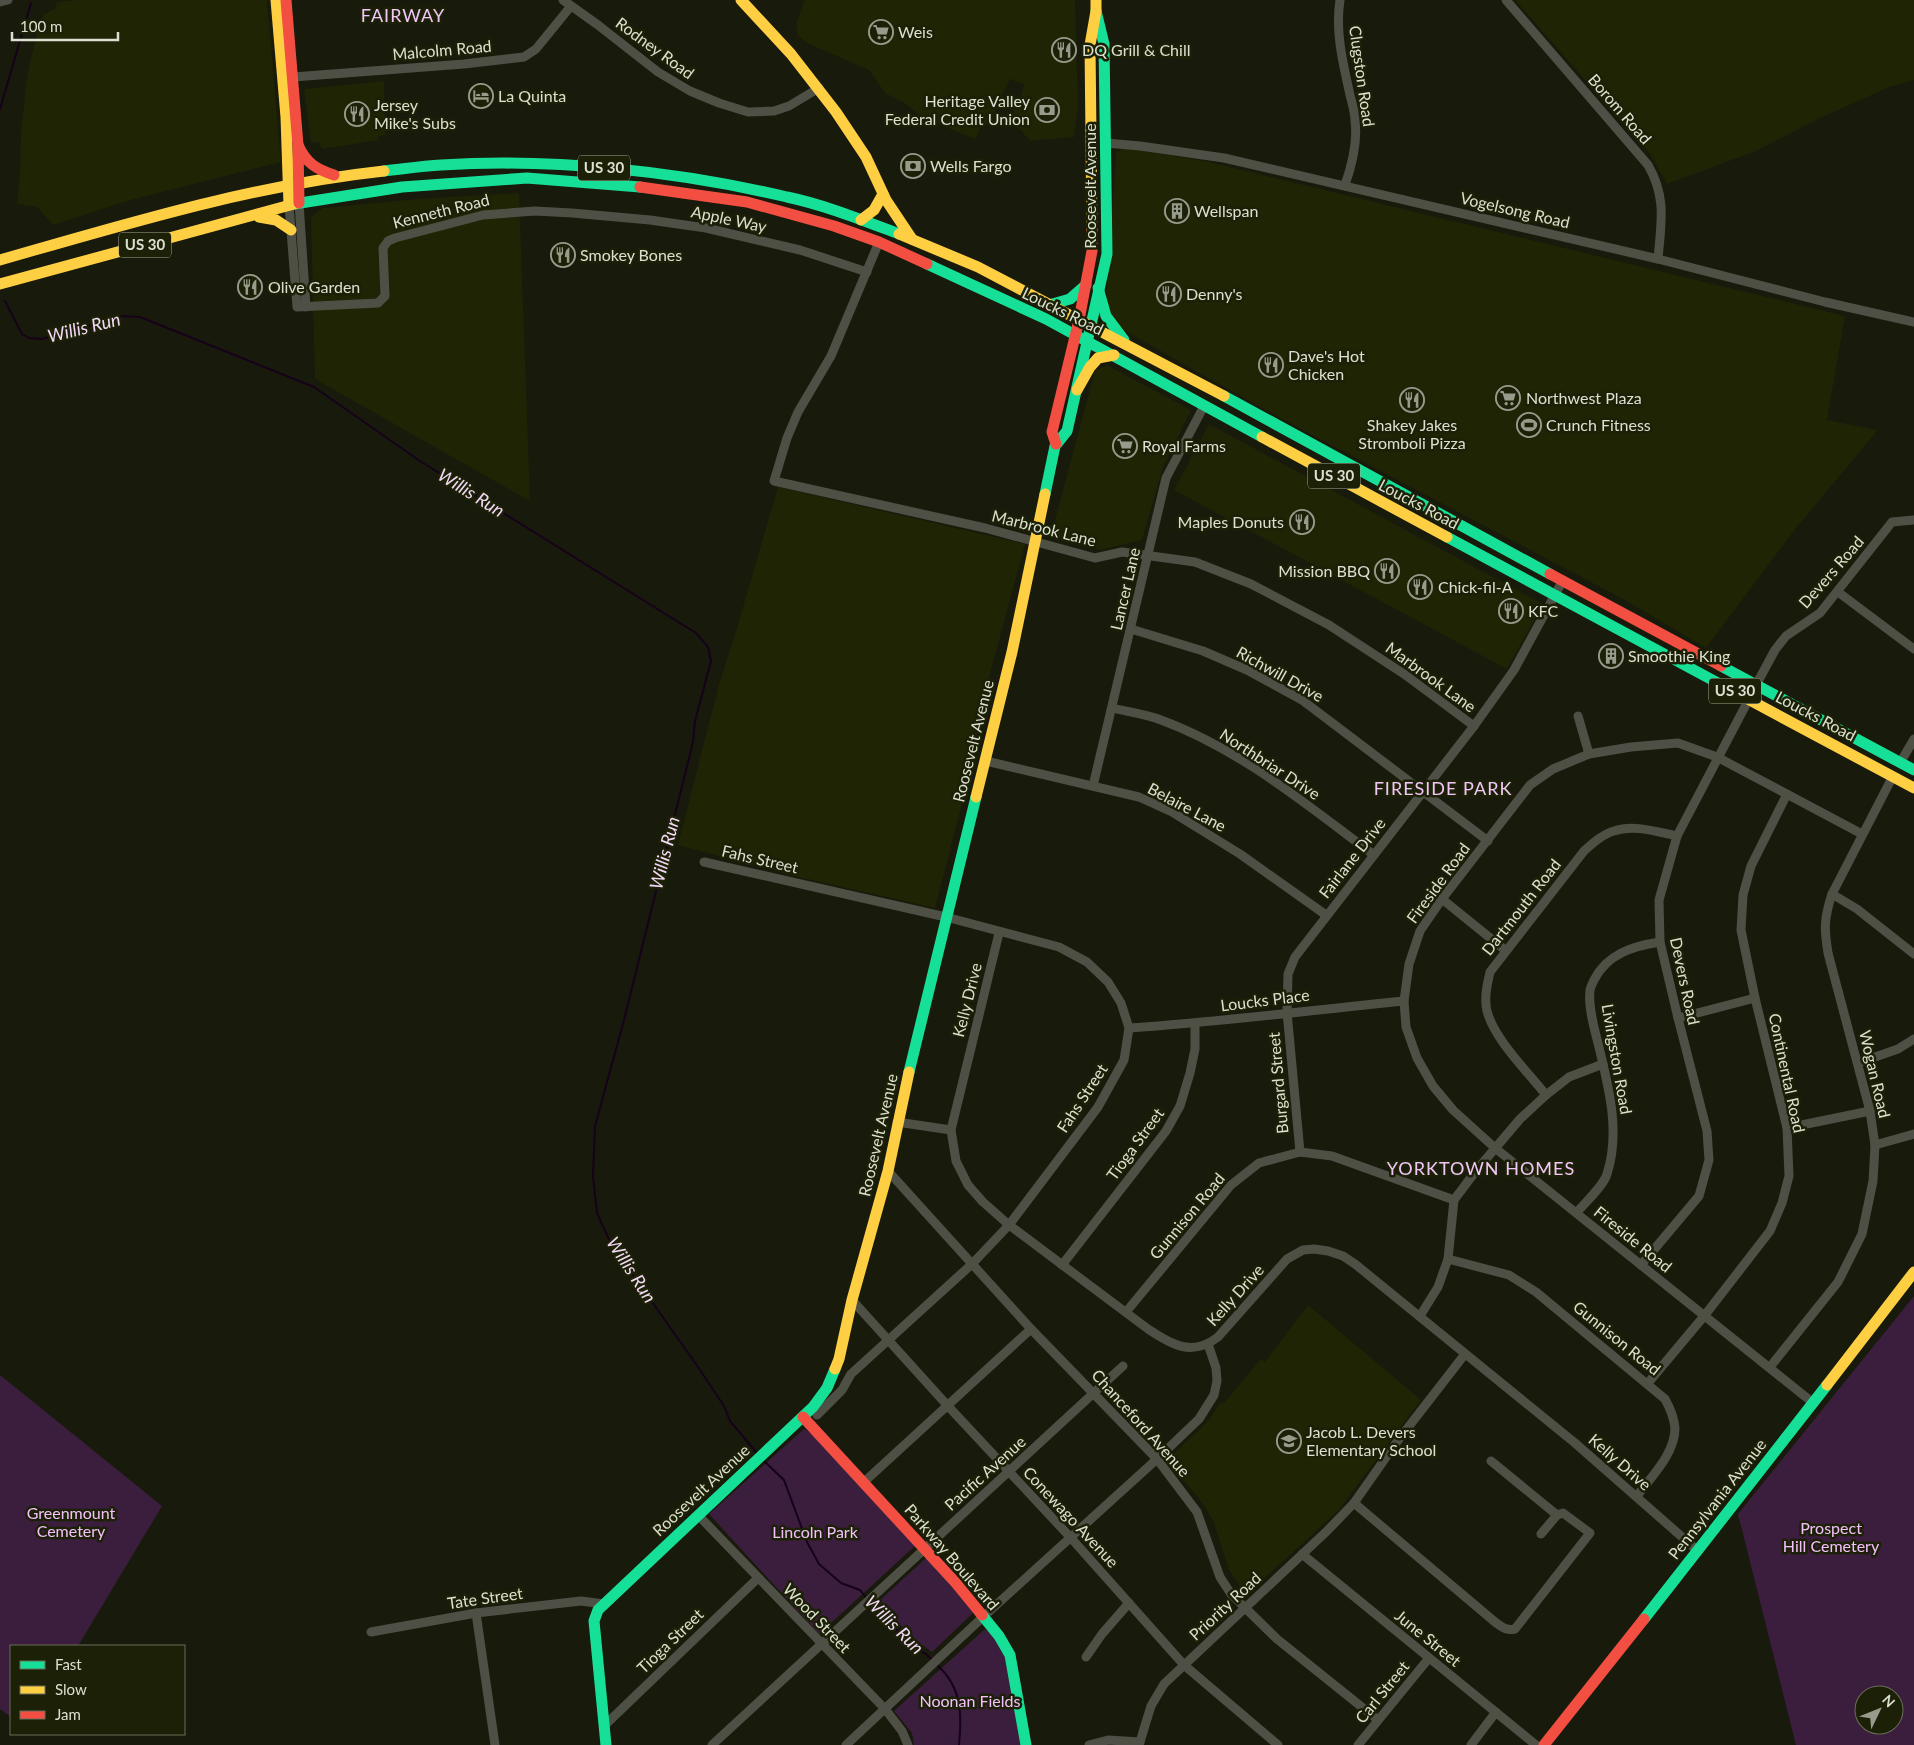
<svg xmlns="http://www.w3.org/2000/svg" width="1914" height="1745" viewBox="0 0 1914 1745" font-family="Lato,sans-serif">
  <rect width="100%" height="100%" fill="#181a0c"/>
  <!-- built -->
  <g fill="#1f2405">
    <path d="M77,0H267L281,162L127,201L53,225L37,207L17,204L20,171L21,133L27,76L40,20L45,14L55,9L57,2Z"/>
    <path d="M805,0H1075L1078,106L1074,137L1030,141L1020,129L1014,127V101L1020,100L1024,84L1010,79L988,125L983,123L975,139L919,116L916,112L906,104L885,93L869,70L807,43L798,36L796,23Z"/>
    <path d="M1515,0H1914V80L1889,87L1816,120L1756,151L1667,184L1650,154Z"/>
    <path d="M384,81L385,135L378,136L379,140L322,149L319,142L311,143L304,89Z"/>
    <path d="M1124,148L1209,162L1845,316L1827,420L1878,430L1796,528L1706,648L1623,599L1265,410L1120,328L1106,303L1116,152Z"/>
    <path d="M519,193L530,501L315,379L311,217L323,208L417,199Z"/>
    <path d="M1107,365L1191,410L1163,467L1142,540L1100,550L1051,535L1095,371Z"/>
    <path d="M1209,424L1543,604L1507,669L1174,490Z"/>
    <path d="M778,487L1025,544L990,674L960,812L935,908L790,875L678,845L718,688L736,631Z"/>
    <path d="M1308,1305L1421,1400L1338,1511L1246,1595L1229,1570L1214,1523L1204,1505L1167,1460L1207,1422L1218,1407L1220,1402L1223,1404L1261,1359L1265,1362Z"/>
  </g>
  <!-- green -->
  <g fill="#3b1e3d" fill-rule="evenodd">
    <path d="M1914,1296V1745H1796L1738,1514ZM1864,1695H1894V1725H1864Z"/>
    <path d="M0,1375L162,1506L78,1646H11V1717L0,1709Z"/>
    <path d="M804,1429L814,1435L916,1545L819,1634L709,1514Z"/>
    <path d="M926,1558L930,1560L973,1613L932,1652L915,1640L878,1602Z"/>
    <path d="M985,1629L991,1633L1007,1660L1021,1745H914L912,1733L894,1711Z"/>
  </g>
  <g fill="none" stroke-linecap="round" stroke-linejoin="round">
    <!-- stream -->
    <g stroke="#16021a" stroke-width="2">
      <path d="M0,109L31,3"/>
      <path d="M5,301L22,334L29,338L42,339L122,316L140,317L314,387L420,461L696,633L708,647L711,661L695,721L693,742L624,1020L595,1126L593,1176L597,1213L611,1244L696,1364L724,1406L730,1421L757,1453"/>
      <path d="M763,1460L784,1480L807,1542L819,1564L841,1583L860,1590L867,1599"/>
      <path d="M870,1602L915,1649L926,1654L932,1660"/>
      <path d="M937,1665C962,1687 962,1714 959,1745"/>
    </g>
    <!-- street -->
    <g stroke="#4e5045" stroke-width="9">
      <path d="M563,0L598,25L658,72L690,91L719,103L748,112L774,111L789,106L819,88"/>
      <path d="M1340,0C1335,32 1343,63 1350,95C1352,103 1355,112 1355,121C1358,143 1352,165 1345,185"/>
      <path d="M1506,0L1648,165C1667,198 1661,223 1658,259"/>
      <path d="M0,2L8,0"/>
      <path d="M293,77L464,64L524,57L536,49L571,6"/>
      <path d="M1106,143L1140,146L1224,158L1658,259L1825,302L1914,322"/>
      <path d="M299,203L306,307"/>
      <path d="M289,205L297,307L378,303L385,296L383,248L388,241L395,238L483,215L535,211L572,213L650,220L706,228L800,250L867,272"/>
      <path d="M879,242L831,356L798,412L787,438L774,481L985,528L1095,558L1122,552L1195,562L1251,584L1329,625L1404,674L1474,726"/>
      <path d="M1838,592L1914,649"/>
      <path d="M1131,629L1203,651L1247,670L1302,700L1488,841"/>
      <path d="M1756,685L1775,650L1786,636L1820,613L1892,522L1914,520"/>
      <path d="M1112,708C1128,712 1146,714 1161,720C1240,749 1307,805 1374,855"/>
      <path d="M1578,716L1589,754"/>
      <path d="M986,761L1139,797L1172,812L1240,854L1326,915"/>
      <path d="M1900,763L1914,739"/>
      <path d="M1093,786L1166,478L1204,406"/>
      <path d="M704,862L946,917L1059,947L1087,962L1108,982L1121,1003L1129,1028L1124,1060L1098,1107L1009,1225L972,1264L851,1374L842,1390L817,1415"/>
      <path d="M1832,894L1857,909L1914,954"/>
      <path d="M1442,899L1505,950"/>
      <path d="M999,933L951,1130L956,1161L968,1185L983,1202L1009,1225L1148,1329C1172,1345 1192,1357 1218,1337L1287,1259L1303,1250L1314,1249L1328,1251L1343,1256L1355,1264L1575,1443L1698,1551"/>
      <path d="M1678,1018L1755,998"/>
      <path d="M1129,1028C1221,1022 1312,1010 1404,1001"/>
      <path d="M1858,1063L1898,1049L1914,1039"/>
      <path d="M1546,1095C1528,1072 1494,1039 1487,1011C1484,998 1487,985 1490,972L1584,851C1593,843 1603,834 1614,831C1634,824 1657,832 1677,836"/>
      <path d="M897,1122L951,1130"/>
      <path d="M1787,1128L1870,1111"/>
      <path d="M1875,1145L1914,1134"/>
      <path d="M1300,1152L1287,1012L1288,974L1295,957L1474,726L1514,670L1563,580"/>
      <path d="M888,1171L1031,1329L1157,1459L1197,1512L1220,1577L1231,1594L1277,1639L1378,1720"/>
      <path d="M1577,1212C1585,1203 1604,1185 1607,1174C1621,1131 1608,1085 1598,1043C1594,1028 1588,1006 1590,991C1590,987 1593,983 1594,980C1607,954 1633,946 1660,942"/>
      <path d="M1448,1259L1509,1275L1536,1292L1665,1399C1670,1408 1674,1418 1675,1428C1675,1454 1651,1477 1637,1496"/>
      <path d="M1062,1265L1166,1131L1180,1106L1190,1073L1195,1049V1024"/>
      <path d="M1641,1265L1699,1196L1709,1160L1707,1131L1678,1018L1660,942L1659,900L1677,836L1749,699"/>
      <path d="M852,1300L947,1405L1071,1538L1184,1665L1278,1745"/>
      <path d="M1126,1312L1231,1185L1259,1163L1300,1152L1332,1156L1454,1200"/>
      <path d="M1420,1316L1438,1287L1448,1259L1454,1200L1475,1172L1520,1119L1546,1095L1569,1077L1603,1064"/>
      <path d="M1770,1367L1838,1282L1862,1234L1873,1181L1875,1145L1870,1111L1828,953C1824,929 1824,918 1832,894L1893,776"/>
      <path d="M1648,1383L1705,1315L1770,1231L1782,1203L1789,1176L1787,1128L1755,998L1741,930L1743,895L1751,866L1787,794"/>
      <path d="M1812,1402L1495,1148L1453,1110L1433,1086L1417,1058L1406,1027L1404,1001L1409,964L1420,931L1442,899L1530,785L1553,769L1589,754L1631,747L1678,743L1717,757L1862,834"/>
      <path d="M1491,1461L1557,1515L1541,1534"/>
      <path d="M864,1482L1031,1329"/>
      <path d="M1354,1503L1495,1622C1502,1627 1506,1631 1515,1629L1590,1533L1563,1513L1557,1515"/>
      <path d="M698,1515L885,1709L902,1731L908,1745"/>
      <path d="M1302,1554L1536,1745"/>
      <path d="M476,1613L495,1745"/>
      <path d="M371,1632L476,1613L581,1601L604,1604"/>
      <path d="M1086,1657L1102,1634L1129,1603"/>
      <path d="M604,1726L758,1578"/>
      <path d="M712,1745L1123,1366"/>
      <path d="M846,1745L984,1616L1157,1459L1199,1419L1214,1395L1217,1381L1216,1368L1208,1344"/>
      <path d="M1089,1745L1108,1740L1140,1742"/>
      <path d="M1139,1745L1151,1706L1164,1684L1327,1531L1354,1503L1396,1443L1465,1354"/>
      <path d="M1358,1745L1429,1658"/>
      <path d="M1471,1745L1496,1712"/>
    </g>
    <!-- fast -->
    <g stroke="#16e098" stroke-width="11">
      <path d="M384,171C403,169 422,166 441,165C554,158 677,171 787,197C825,205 862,220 899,234"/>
      <path d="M294,204L402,187L527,178L640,187"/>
      <path d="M927,264L1046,319L1262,437"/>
      <path d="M1098,288L1106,316L1124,340"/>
      <path d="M1049,305L1070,299L1086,285"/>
      <path d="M1224,396L1550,574"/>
      <path d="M1045,494L1055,446L1067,431L1107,254L1104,44L1096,11"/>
      <path d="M1447,537L1731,690"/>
      <path d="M1721,666L1914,770"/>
      <path d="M909,1072L976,797"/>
      <path d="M982,1615L999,1636L1010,1655L1026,1745"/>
      <path d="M1644,1619L1827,1385"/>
      <path d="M606,1745L594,1621L598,1610L813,1407L827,1388L835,1369"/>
    </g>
    <!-- slow -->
    <g stroke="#ffcf43" stroke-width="11">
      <path d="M276,0L286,117L289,205"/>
      <path d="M741,0L791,54L836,112L866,157L886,200L912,239"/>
      <path d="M259,217L276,220L291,230"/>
      <path d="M861,220L874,210L883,194"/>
      <path d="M1092,229L1090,45L1096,11V0"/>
      <path d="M899,234L978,267L1224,396"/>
      <path d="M0,260C126,224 253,185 384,171"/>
      <path d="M0,284L294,204"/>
      <path d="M1077,390L1090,367L1098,358L1114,355"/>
      <path d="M1262,437L1447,537"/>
      <path d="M1731,690L1914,788"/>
      <path d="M976,797L1012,652L1045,494"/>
      <path d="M835,1369L839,1359L852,1300L888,1171L909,1072"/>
      <path d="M1827,1385L1914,1272"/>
    </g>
    <!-- jam -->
    <g stroke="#f24e42" stroke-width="11">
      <path d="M286,0L298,145L299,203"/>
      <path d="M298,145C306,163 316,169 334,175"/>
      <path d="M640,187L747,202L834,226L879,242L927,264"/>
      <path d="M1056,444L1052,432L1079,320L1092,251V229"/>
      <path d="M1550,574L1721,666"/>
      <path d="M803,1417L955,1582L982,1615"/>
      <path d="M1544,1745L1644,1619"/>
    </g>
  </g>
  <!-- icons -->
  <defs>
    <symbol id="supermarket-ring" viewBox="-11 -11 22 22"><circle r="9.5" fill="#1b2006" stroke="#979b8b" stroke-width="1.5"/><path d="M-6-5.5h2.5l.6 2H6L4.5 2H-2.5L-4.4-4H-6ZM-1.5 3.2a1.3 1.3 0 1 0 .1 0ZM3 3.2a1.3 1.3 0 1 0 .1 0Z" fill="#979b8b"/></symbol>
    <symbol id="restaurant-ring" viewBox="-11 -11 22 22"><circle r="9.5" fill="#1b2006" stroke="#979b8b" stroke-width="1.5"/><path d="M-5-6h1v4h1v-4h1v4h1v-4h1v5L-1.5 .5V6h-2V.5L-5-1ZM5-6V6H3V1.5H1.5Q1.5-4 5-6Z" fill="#979b8b"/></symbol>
    <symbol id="hotel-ring" viewBox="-11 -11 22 22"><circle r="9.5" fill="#1b2006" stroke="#979b8b" stroke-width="1.5"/><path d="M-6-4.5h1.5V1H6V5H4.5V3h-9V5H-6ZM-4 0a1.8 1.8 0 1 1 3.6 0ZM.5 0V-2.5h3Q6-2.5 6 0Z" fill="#979b8b"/></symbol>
    <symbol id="bank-ring" viewBox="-11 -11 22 22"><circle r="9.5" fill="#1b2006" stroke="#979b8b" stroke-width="1.5"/><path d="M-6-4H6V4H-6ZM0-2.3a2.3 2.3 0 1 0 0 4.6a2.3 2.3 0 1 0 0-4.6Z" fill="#979b8b"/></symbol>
    <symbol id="building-ring" viewBox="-11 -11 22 22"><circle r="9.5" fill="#1b2006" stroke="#979b8b" stroke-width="1.5"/><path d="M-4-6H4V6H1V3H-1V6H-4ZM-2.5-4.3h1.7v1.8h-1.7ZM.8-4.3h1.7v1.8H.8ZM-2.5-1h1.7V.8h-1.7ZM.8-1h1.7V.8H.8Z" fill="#979b8b"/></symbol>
    <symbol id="stadium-ring" viewBox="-11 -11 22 22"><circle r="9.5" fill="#1b2006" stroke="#979b8b" stroke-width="1.5"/><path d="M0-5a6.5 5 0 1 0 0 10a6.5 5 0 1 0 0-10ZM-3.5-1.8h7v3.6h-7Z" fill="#979b8b"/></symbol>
    <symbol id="school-ring" viewBox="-11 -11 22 22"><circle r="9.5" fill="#1b2006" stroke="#979b8b" stroke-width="1.5"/><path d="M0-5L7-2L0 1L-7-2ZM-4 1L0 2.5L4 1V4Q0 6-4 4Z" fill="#979b8b"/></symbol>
  </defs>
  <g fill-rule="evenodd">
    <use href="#supermarket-ring" x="867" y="18" width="28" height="28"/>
    <use href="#restaurant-ring" x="1050" y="36" width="28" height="28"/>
    <use href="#hotel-ring" x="467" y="82" width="28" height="28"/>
    <use href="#bank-ring" x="1033" y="96" width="28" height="28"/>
    <use href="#restaurant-ring" x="343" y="100" width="28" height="28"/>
    <use href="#bank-ring" x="899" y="152" width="28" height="28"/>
    <use href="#building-ring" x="1163" y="197" width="28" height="28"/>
    <use href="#restaurant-ring" x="549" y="241" width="28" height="28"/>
    <use href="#restaurant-ring" x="236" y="273" width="28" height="28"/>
    <use href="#restaurant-ring" x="1155" y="280" width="28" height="28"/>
    <use href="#restaurant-ring" x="1257" y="351" width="28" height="28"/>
    <use href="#supermarket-ring" x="1494" y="384" width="28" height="28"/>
    <use href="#restaurant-ring" x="1398" y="386" width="28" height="28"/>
    <use href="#stadium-ring" x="1515" y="411" width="28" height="28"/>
    <use href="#supermarket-ring" x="1111" y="432" width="28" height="28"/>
    <use href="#restaurant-ring" x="1288" y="508" width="28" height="28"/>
    <use href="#restaurant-ring" x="1373" y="557" width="28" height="28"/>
    <use href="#restaurant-ring" x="1406" y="573" width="28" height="28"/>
    <use href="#restaurant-ring" x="1497" y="597" width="28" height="28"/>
    <use href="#building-ring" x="1597" y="642" width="28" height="28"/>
    <use href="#school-ring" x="1275" y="1427" width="28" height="28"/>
  </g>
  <g text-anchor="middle" stroke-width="5" stroke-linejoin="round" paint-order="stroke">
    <!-- shield labels -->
    <g fill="#1b2006" stroke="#a2a693" stroke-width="1">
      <rect x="578" y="155.5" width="52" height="25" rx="4"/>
      <rect x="119" y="232.5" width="52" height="25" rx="4"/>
      <rect x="1308" y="463.5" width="52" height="25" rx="4"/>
      <rect x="1709" y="678.5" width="52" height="25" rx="4"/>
    </g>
    <g font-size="15" font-weight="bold" fill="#dce0d0">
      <text x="604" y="173">US 30</text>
      <text x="145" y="250">US 30</text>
      <text x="1334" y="481">US 30</text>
      <text x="1735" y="696">US 30</text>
    </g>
    <!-- poi labels -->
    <g font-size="16" fill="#dce0d0" stroke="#1b2006" text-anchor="start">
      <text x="898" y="38">Weis</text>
      <text x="1082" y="56">DQ Grill &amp; Chill</text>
      <text x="498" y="102">La Quinta</text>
      <text x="1030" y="107" text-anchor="end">Heritage Valley<tspan x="1030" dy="18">Federal Credit Union</tspan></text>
      <text x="374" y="111">Jersey<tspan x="374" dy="18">Mike's Subs</tspan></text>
      <text x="930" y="172">Wells Fargo</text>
      <text x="1194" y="217">Wellspan</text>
      <text x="580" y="261">Smokey Bones</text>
      <text x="268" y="293">Olive Garden</text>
      <text x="1186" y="300">Denny's</text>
      <text x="1288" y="362">Dave's Hot<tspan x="1288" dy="18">Chicken</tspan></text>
      <text x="1526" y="404">Northwest Plaza</text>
      <text x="1412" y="431" text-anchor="middle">Shakey Jakes<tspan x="1412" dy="18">Stromboli Pizza</tspan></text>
      <text x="1546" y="431">Crunch Fitness</text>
      <text x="1142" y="452">Royal Farms</text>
      <text x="1284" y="528" text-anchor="end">Maples Donuts</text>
      <text x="1370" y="577" text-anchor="end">Mission BBQ</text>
      <text x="1438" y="593">Chick-fil-A</text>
      <text x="1528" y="617">KFC</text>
      <text x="1628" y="662">Smoothie King</text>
      <text x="1306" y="1438">Jacob L. Devers<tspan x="1306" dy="18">Elementary School</tspan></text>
    </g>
    <!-- street labels -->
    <g font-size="16" fill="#dce0d0" stroke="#1b2006">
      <text transform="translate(655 48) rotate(36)" y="6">Rodney Road</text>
      <text transform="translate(442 50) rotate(-5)" y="6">Malcolm Road</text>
      <text transform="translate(1362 76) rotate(82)" y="6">Clugston Road</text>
      <text transform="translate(1620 109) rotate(49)" y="6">Borom Road</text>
      <text transform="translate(1090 186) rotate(-90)" y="6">Roosevelt Avenue</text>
      <text transform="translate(1515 210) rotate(13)" y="6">Vogelsong Road</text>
      <text transform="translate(441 211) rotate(-14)" y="6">Kenneth Road</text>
      <text transform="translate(729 219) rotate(12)" y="6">Apple Way</text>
      <text transform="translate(1063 311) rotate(26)" y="6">Loucks Road</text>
      <text transform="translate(1419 504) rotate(28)" y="6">Loucks Road</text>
      <text transform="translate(1044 528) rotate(14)" y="6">Marbrook Lane</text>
      <text transform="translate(1831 572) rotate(-49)" y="6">Devers Road</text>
      <text transform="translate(1125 589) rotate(-77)" y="6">Lancer Lane</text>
      <text transform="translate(1280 674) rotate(29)" y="6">Richwill Drive</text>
      <text transform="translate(1431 677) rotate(36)" y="6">Marbrook Lane</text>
      <text transform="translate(1816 716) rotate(28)" y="6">Loucks Road</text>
      <text transform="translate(973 741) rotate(-76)" y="6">Roosevelt Avenue</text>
      <text transform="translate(1270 764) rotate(33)" y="6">Northbriar Drive</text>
      <text transform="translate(1187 807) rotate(28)" y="6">Belaire Lane</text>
      <text transform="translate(1352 858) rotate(-52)" y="6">Fairlane Drive</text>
      <text transform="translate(760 859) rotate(13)" y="6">Fahs Street</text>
      <text transform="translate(1438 883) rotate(-54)" y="6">Fireside Road</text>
      <text transform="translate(1521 907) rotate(-52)" y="6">Dartmouth Road</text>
      <text transform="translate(1685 981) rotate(78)" y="6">Devers Road</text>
      <text transform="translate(967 1000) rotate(-76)" y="6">Kelly Drive</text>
      <text transform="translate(1265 1000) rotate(-7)" y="6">Loucks Place</text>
      <text transform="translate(1617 1059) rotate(80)" y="6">Livingston Road</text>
      <text transform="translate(1787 1073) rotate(78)" y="6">Continental Road</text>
      <text transform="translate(1875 1074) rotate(77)" y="6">Wogan Road</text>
      <text transform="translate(1278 1083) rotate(-95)" y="6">Burgard Street</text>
      <text transform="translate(1082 1098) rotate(-57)" y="6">Fahs Street</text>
      <text transform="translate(878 1135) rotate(-77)" y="6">Roosevelt Avenue</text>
      <text transform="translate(1135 1144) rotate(-54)" y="6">Tioga Street</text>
      <text transform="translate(1187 1216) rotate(-50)" y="6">Gunnison Road</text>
      <text transform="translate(1633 1239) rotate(39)" y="6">Fireside Road</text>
      <text transform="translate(1235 1295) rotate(-48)" y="6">Kelly Drive</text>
      <text transform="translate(1617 1338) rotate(39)" y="6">Gunnison Road</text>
      <text transform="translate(1141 1423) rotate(48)" y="6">Chanceford Avenue</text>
      <text transform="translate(1620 1462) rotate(41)" y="6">Kelly Drive</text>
      <text transform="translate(985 1473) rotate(-42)" y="6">Pacific Avenue</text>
      <text transform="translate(701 1490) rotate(-43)" y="6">Roosevelt Avenue</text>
      <text transform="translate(1717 1499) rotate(-52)" y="6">Pennsylvania Avenue</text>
      <text transform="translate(1071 1517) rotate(47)" y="6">Conewago Avenue</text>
      <text transform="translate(952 1557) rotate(49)" y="6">Parkway Boulevard</text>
      <text transform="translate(485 1598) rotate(-8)" y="6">Tate Street</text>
      <text transform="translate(1225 1606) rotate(-43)" y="6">Priority Road</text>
      <text transform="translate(817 1618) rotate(46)" y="6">Wood Street</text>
      <text transform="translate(1428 1638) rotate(39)" y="6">June Street</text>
      <text transform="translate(670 1641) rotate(-44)" y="6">Tioga Street</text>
      <text transform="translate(1382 1692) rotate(-51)" y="6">Carl Street</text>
    </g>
    <!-- park labels -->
    <g font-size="16" fill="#f4c0fc" stroke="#1b2006">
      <text x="71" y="1519">Greenmount<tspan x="71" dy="18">Cemetery</tspan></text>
      <text x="1831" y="1534">Prospect<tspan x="1831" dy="18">Hill Cemetery</tspan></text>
      <text x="815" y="1538">Lincoln Park</text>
      <text x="970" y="1707">Noonan Fields</text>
    </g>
    <!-- neighbourhood labels -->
    <g font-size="18" letter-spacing="1" fill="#f2c7f8" stroke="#1b2006">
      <text x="403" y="22">FAIRWAY</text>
      <text x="1443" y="795">FIRESIDE PARK</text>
      <text x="1481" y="1175">YORKTOWN HOMES</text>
    </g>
    <!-- water labels -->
    <g font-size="18" font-style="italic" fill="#f2d8f6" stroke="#1b2006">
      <text transform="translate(84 328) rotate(-14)" y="6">Willis Run</text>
      <text transform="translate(471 493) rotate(32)" y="6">Willis Run</text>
      <text transform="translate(665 853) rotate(-76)" y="6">Willis Run</text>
      <text transform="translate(631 1270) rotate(57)" y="6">Willis Run</text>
      <text transform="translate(894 1625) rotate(45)" y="6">Willis Run</text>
    </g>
  </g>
  <!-- legend -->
  <rect x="10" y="1645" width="175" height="90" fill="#1b2006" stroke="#686d57"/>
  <rect x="20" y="1661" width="25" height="8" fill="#16e098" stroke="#686d57"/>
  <text x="55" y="1670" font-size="15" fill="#dce0d0">Fast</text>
  <rect x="20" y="1686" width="25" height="8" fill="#ffcf43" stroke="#686d57"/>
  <text x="55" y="1695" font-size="15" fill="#dce0d0">Slow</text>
  <rect x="20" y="1711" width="25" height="8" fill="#f24e42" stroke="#686d57"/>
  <text x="55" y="1720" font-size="15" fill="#dce0d0">Jam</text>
  <!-- north arrow -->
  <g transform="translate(1879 1710) rotate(47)"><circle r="24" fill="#1b2006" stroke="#686d57"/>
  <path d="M0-4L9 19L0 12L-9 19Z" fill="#979b8b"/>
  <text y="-8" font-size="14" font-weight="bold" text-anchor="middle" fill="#dce0d0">N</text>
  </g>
  <!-- scale -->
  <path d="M12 32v8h106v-8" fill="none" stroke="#dce0d0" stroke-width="2.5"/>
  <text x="20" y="32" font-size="15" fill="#dce0d0" stroke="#1b2006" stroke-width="4" paint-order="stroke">100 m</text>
</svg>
